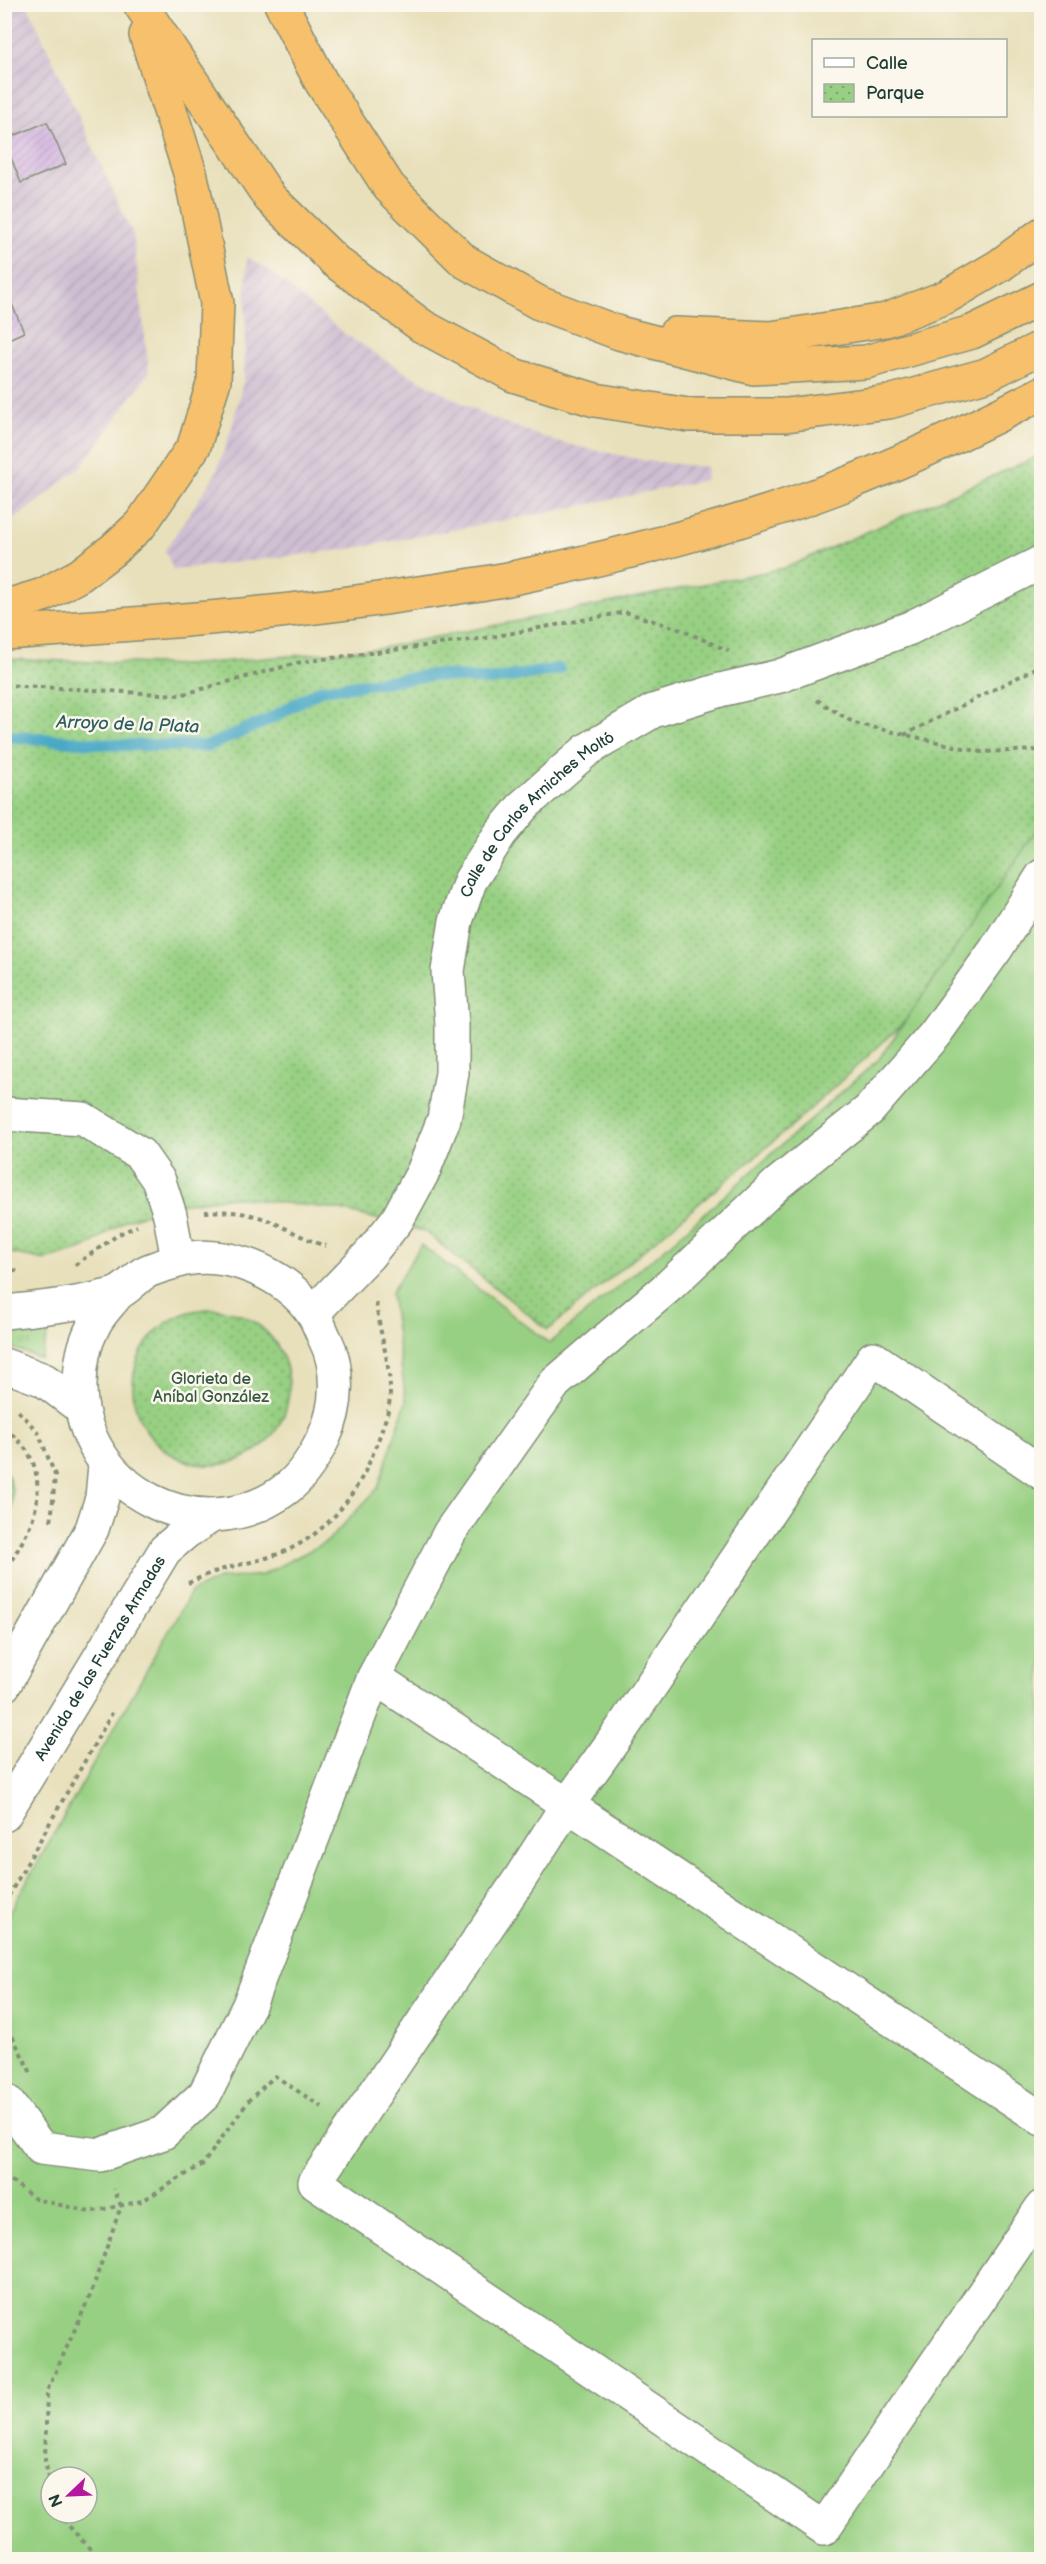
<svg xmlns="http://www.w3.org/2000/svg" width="1046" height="2564" viewBox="0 0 1046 2564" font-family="'Balsamiq Sans',sans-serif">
  <defs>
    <pattern id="industrial-furrows" width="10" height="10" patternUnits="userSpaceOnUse" patternTransform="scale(1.5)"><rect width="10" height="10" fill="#cebed2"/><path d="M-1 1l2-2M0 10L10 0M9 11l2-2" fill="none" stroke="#b0a4b5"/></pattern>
    <pattern id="grass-tufts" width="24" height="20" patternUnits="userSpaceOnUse" patternTransform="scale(1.5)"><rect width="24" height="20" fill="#98d083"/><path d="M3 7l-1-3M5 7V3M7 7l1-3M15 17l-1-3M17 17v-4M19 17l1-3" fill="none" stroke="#7baa6c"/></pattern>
    <pattern id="park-dots" width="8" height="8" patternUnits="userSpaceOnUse" patternTransform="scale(1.5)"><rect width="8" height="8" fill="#98d083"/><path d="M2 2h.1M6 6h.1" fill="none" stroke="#7baa6c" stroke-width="1.8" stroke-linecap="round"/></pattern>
    <pattern id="building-hatch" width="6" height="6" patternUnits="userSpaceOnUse" patternTransform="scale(1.5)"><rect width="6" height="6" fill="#d1b1e2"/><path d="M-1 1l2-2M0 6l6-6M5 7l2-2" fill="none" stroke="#a991b8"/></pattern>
  </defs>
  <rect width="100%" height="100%" fill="#fbf7ec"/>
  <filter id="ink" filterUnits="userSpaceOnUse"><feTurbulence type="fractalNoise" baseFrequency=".0167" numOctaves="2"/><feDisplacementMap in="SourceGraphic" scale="12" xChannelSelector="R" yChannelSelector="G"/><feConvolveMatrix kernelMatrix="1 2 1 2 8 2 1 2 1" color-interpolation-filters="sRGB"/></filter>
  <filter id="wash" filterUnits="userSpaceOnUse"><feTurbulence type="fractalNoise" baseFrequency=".008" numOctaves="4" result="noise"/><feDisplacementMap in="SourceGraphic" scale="24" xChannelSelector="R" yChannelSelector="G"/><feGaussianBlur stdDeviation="1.35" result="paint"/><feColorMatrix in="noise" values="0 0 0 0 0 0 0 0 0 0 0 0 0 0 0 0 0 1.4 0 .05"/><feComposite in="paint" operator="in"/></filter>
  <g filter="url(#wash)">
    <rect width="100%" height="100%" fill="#e8e0bb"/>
    <!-- industrial -->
    <g fill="url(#industrial-furrows)">
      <path d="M27,4L133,235L149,372L81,467L5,527L4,5Z"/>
      <path d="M247,257L272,273L345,334L401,370L484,415L557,442L647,461L707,467L705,480L555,511L349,549L173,570L165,550L215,475L231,431L244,378Z"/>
    </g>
    <!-- grass -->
    <path fill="url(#grass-tufts)" stroke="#5c865c" stroke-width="1.5" d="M49,1328L41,1359L5,1345V1334Z"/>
    <!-- park -->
    <g fill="url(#park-dots)" stroke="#5c865c" stroke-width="1.5">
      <path d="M1041,455V823L946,984L794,1124L548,1330L424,1231L337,1209L233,1197L178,1204L126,1220L85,1248L46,1260L5,1252V659L185,665L381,648L785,568Z"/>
      <circle cx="211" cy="1387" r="78"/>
      <path d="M5,1471C16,1487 14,1511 5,1527Z"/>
    </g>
    <!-- pitch -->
    <path fill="#98d083" stroke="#5c865c" stroke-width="1.5" fill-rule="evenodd" d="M1041,824V2559L5,2560V1920L191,1592L219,1579L262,1575L328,1541L378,1488L406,1401L391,1293L421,1245L549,1343L662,1251L879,1059ZM51,2477H87V2513H51Z"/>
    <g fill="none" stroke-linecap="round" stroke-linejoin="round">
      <!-- stream -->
      <path stroke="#47a7c6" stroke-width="12" d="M4,736L119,745L208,746L266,721L320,690L433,675L490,680L559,669"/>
    </g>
    <g id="blocks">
      <!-- building -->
      <g fill="url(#building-hatch)">
        <path d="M47,122L66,164L21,183L4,140Z"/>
        <path d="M4,286L24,332L4,341Z"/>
      </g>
    </g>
  </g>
  <g filter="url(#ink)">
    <use href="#blocks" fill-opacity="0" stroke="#848e78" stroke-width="1.5"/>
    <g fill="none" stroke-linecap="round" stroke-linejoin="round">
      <defs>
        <g id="minor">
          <path d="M4,1114L83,1119L140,1154L159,1181L170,1215L178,1260"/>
          <path d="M4,1312C36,1309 65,1306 96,1299C103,1297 112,1296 118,1293C128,1288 135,1279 144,1273C153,1268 165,1265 175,1262C221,1246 287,1273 313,1314C318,1321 321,1331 325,1339C340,1368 338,1408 324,1437C315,1456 303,1476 286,1489C201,1554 79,1489 80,1385C80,1365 84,1344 93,1327C98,1315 110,1304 118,1293"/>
          <path id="s1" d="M313,1313L369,1255L397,1220L423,1172L444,1119L452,1073V1025L448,971L456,921L470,881L500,834L524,805L587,750L653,711L720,690L780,676L910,628L1042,562"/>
          <path d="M4,1365L44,1380L80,1407"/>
          <path d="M1042,1473L873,1358L621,1730L568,1804L519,1880L315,2182L824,2528L1042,2207"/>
          <path d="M374,1677L1042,2119"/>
          <path d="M4,1685L92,1529L102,1498L105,1465"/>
          <path id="s2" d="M4,1815L165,1550L186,1532L213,1515"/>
          <path d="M7,2102L41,2148L100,2155L163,2133L205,2094L249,2005L374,1677L450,1532L555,1383L670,1285L777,1184L869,1110L935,1034L996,949L1042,876"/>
        </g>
        <g id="highway">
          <path d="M140,4L270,198L336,262L422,326L513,375L595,400L688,415H786L889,402L986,375L1042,347"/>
          <path d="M281,4L320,80L389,187L464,261L539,303L619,333L754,368L866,362L972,332L1042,298"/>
          <path d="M675,334L771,338L886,320L946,297L999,266L1042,234"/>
          <path d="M4,607L43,595L80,575L114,549L141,524L194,446L214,381L217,303L191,176L146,35"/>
          <path d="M4,633C141,624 277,615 412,594C444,589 477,585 508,579C619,556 730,528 836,488C906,461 975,428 1042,393"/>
        </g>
      </defs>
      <!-- minor casing -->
      <use href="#minor" stroke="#848e78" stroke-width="36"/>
      <!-- highway casing -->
      <use href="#highway" stroke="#848e78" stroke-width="36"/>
      <!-- path -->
      <g stroke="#848e78" stroke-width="4" stroke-dasharray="4.5 4.5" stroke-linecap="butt">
        <path d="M4,685L180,695L301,662L486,638L625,612L679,629L729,651"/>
        <path d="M817,700L854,723L981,752L1042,750"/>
        <path d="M904,735L1042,665"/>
        <path d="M205,1212C225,1210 252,1213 270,1221C289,1229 306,1240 326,1246"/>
        <path d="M75,1265L119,1234L137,1226"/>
        <path d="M4,1268L21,1272"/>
        <path d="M18,1411L38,1432L55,1475L51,1524"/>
        <path d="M4,1429C19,1438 31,1453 35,1469C45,1511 24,1538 4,1573"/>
        <path d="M188,1583C198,1579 207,1574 217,1571C242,1563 268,1560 292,1548C339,1524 365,1481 381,1432C384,1423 388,1414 389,1405C394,1371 379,1336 376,1301"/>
        <path d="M4,1904L112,1713"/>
        <path d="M4,2020L32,2075"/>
        <path d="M4,2175L35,2199L90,2212L142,2201L203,2164L250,2099L275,2076L322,2107"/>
        <path d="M51,2488L45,2461L47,2391L90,2296L121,2206L114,2189"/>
        <path d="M57,2513L100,2560"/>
      </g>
      <!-- minor -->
      <use href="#minor" stroke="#fff" stroke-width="33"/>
      <!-- highway -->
      <use href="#highway" stroke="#f7c06c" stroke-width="33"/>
    </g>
  </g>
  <g text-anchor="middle" stroke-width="5" stroke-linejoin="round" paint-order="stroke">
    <!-- street labels -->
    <g font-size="16" fill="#1f3d34" stroke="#fbf7ec">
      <text dy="6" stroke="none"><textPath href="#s1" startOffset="574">Calle de Carlos Arniches Moltó</textPath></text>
      <text dy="6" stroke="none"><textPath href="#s2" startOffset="184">Avenida de las Fuerzas Armadas</textPath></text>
    </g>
    <!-- park labels -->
    <g font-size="16" fill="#375a44" stroke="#fbf7ec">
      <text x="211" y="1384">Glorieta de<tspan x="211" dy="18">Aníbal González</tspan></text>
    </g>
    <!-- water labels -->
    <g font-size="18" font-style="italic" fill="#2b5d60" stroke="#fbf7ec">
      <text transform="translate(128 724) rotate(2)" y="6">Arroyo de la Plata</text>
    </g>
  </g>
  <!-- margin -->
  <rect width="1046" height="2564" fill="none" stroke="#fbf7ec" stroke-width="24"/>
  <!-- legend -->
  <rect x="812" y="39" width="195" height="78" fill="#fbf7ec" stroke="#a3ada2" stroke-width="1.5"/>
  <rect x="824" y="58" width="30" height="9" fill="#ffffff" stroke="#a3ada2" stroke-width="1.5"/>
  <text x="866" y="69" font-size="18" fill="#1f3d34">Calle</text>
  <rect x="824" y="84" width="30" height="18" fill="url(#park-dots)" stroke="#a3ada2" stroke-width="1.5"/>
  <text x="866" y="99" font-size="18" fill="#1f3d34">Parque</text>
  <!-- north arrow -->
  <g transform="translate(69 2495) rotate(247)"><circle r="28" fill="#fbf7ec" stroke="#a3ada2" stroke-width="1.5"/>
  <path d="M0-4.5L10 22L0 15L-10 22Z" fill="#b5179e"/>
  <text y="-9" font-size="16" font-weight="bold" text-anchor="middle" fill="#1f3d34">N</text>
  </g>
</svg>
